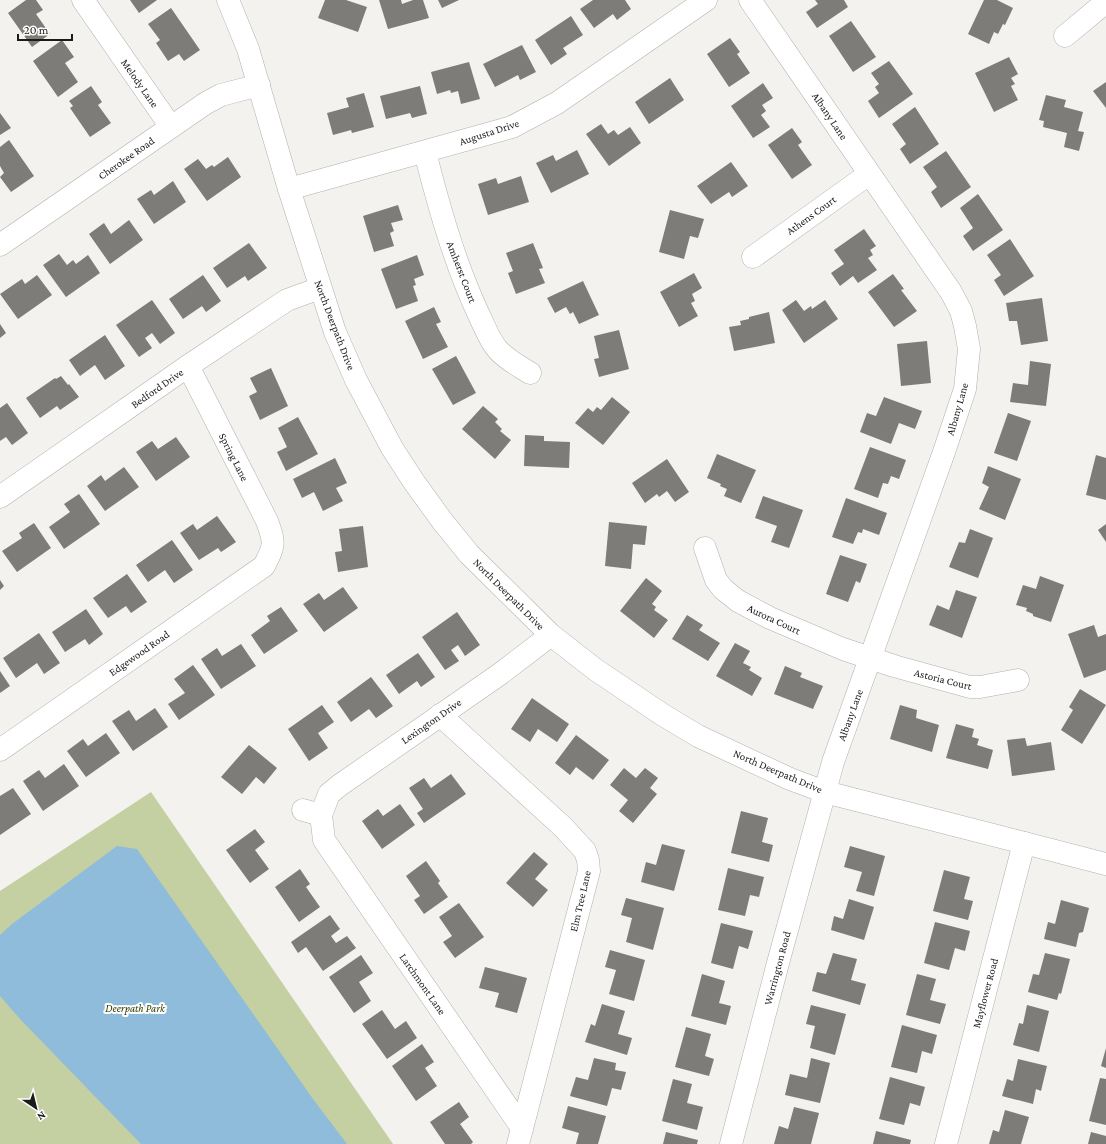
<svg xmlns="http://www.w3.org/2000/svg" width="1106" height="1144" viewBox="0 0 1106 1144" font-family="'Crimson Pro',serif">
  <rect width="100%" height="100%" fill="#f3f2ef"/>
  <!-- green -->
  <path fill="#c4cfa2" d="M151,792L393,1144H0V891Z"/>
  <!-- water -->
  <path fill="#8ebcda" d="M117,846L137,849L313,1099L347,1144H141L20,1019L0,996V935L12,924Z"/>
  <!-- building -->
  <g fill="#7d7c79">
    <path d="M26,0H36L43,10L36,14L50,34L32,47L8,13Z"/>
    <path d="M130,0H157L139,13Z"/>
    <path d="M325,0H346L367,7L358,32L318,18Z"/>
    <path d="M379,0H401L402,4L413,0H423L429,18L388,29Z"/>
    <path d="M438,0H459L442,8Z"/>
    <path d="M593,0H625L631,9L617,20L613,14L594,28L580,9Z"/>
    <path d="M815,0H844L848,7L817,28L806,12L818,4Z"/>
    <path d="M984,0H997L1013,8L1005,25L1003,24L998,34L994,32L989,44L968,34Z"/>
    <path d="M171,8L200,50L184,61L179,54L168,61L156,43L160,40L148,24Z"/>
    <path d="M571,16L583,35L563,48L567,54L551,65L535,40Z"/>
    <path d="M851,21L876,57L853,72L829,36Z"/>
    <path d="M730,38L740,52L737,54L750,73L729,87L707,54Z"/>
    <path d="M62,40L74,57L65,63L78,82L58,97L33,61Z"/>
    <path d="M522,45L536,72L520,80L518,75L495,87L483,64Z"/>
    <path d="M1009,57L1018,74L1011,78L1015,84L1011,86L1018,100L994,112L975,73Z"/>
    <path d="M889,61L913,94L879,118L868,101L879,93L875,87L879,84L871,73Z"/>
    <path d="M469,62L480,99L461,104L458,91L451,93L450,90L437,94L431,72Z"/>
    <path d="M670,78L684,100L649,124L635,102Z"/>
    <path d="M1106,82V108L1093,91Z"/>
    <path d="M763,83L773,98L762,105L766,111L761,115L770,127L753,138L731,106Z"/>
    <path d="M91,86L102,102L98,105L111,123L90,137L70,108L73,106L69,101Z"/>
    <path d="M420,86L427,114L412,118L410,113L386,119L380,96Z"/>
    <path d="M364,93L374,127L352,133L351,130L333,135L327,113L349,107L346,98Z"/>
    <path d="M1046,95L1066,100L1064,107L1083,112L1078,131L1084,132L1079,151L1064,147L1067,133L1043,127L1044,121L1039,120Z"/>
    <path d="M915,107L939,144L910,164L900,149L906,144L892,124Z"/>
    <path d="M0,113L11,128L0,135Z"/>
    <path d="M601,124L608,134L614,130L618,135L630,127L641,143L609,166L586,134Z"/>
    <path d="M792,128L802,142L798,145L812,165L792,179L768,145Z"/>
    <path d="M9,140L34,176L11,192L0,177L4,173L0,166V147Z"/>
    <path d="M577,150L589,174L551,193L536,163L553,155L556,161Z"/>
    <path d="M946,151L971,187L941,208L931,192L937,187L923,167Z"/>
    <path d="M228,157L241,177L207,201L184,169L198,159L206,169L212,165L214,167Z"/>
    <path d="M731,162L748,186L732,197L729,192L711,204L697,186Z"/>
    <path d="M521,176L529,202L488,215L478,184L496,178L498,184Z"/>
    <path d="M173,181L186,202L154,224L137,199L151,190L154,195Z"/>
    <path d="M978,194L1003,230L973,251L963,236L973,228L960,208Z"/>
    <path d="M398,205L403,220L391,223L394,231L390,233L394,246L374,252L363,216Z"/>
    <path d="M670,210L704,219L698,238L690,236L684,259L659,252Z"/>
    <path d="M129,220L143,240L110,264L89,234L104,223L111,234Z"/>
    <path d="M864,229L876,246L870,250L873,255L868,258L877,270L858,283L853,276L840,286L831,273L844,264L834,250Z"/>
    <path d="M1010,239L1034,276L1004,296L994,280L1001,275L987,255Z"/>
    <path d="M249,243L267,268L248,281L245,276L227,288L213,268Z"/>
    <path d="M533,243L543,268L539,269L545,283L516,294L508,273L513,271L506,253Z"/>
    <path d="M59,254L67,265L73,260L76,264L88,255L100,273L66,297L43,265Z"/>
    <path d="M417,255L424,275L414,279L416,285L413,286L418,301L396,309L381,269Z"/>
    <path d="M694,273L702,288L692,294L695,301L691,303L698,316L679,327L660,292Z"/>
    <path d="M893,274L904,289L901,290L917,311L894,327L868,292Z"/>
    <path d="M37,275L52,295L18,319L0,294L22,279L25,284Z"/>
    <path d="M203,275L221,301L206,312L202,306L183,319L169,299Z"/>
    <path d="M583,281L599,315L579,324L573,312L570,314L566,307L555,313L547,298Z"/>
    <path d="M1042,298L1048,341L1021,345L1017,321H1009L1006,303Z"/>
    <path d="M152,300L175,333L160,344L152,333L145,338L152,348L139,357L116,325Z"/>
    <path d="M796,300L804,311L811,306L812,309L825,300L838,319L804,343L782,310Z"/>
    <path d="M434,307L441,322L436,324L448,347L423,359L405,321Z"/>
    <path d="M769,312L775,343L734,351L729,327L741,325L740,321L749,319V317Z"/>
    <path d="M0,324L6,333L0,338Z"/>
    <path d="M619,330L629,369L599,377L594,359L599,358L594,336Z"/>
    <path d="M105,335L125,366L105,380L95,365L80,376L69,360Z"/>
    <path d="M927,341L931,383L901,386L897,344Z"/>
    <path d="M456,356L476,393L453,405L432,369Z"/>
    <path d="M1030,361L1051,364L1046,406L1010,402L1013,383L1028,385Z"/>
    <path d="M271,368L288,406L260,420L249,396L257,392L250,378Z"/>
    <path d="M61,376L68,385L69,384L79,397L60,410L57,406L40,418L26,398L55,378L56,379Z"/>
    <path d="M612,397L630,412L603,445L575,423L588,408L593,412L597,407L601,410Z"/>
    <path d="M884,397L922,411L915,429L899,423L891,444L860,432L867,413L876,416Z"/>
    <path d="M7,403L28,433L12,445L6,437L0,441V408Z"/>
    <path d="M483,406L498,419L495,422L502,429L500,431L511,440L495,459L462,429Z"/>
    <path d="M1008,413L1031,421L1017,461L994,453Z"/>
    <path d="M298,417L318,454L286,471L277,452L287,447L278,428Z"/>
    <path d="M525,435L544,436V441L570,442L569,468L524,466Z"/>
    <path d="M176,437L190,457L156,481L136,452L152,441L158,449Z"/>
    <path d="M870,447L906,460L899,479L891,476L888,484L883,483L878,498L854,489Z"/>
    <path d="M717,454L756,470L741,503L724,496L727,489L720,486L721,484L707,478Z"/>
    <path d="M1096,455L1106,458V500L1086,495Z"/>
    <path d="M335,458L347,483L336,488L343,501L323,511L314,492L302,498L293,479Z"/>
    <path d="M667,459L689,492L675,502L667,491L659,497L657,494L645,503L632,483Z"/>
    <path d="M988,466L1021,479L1005,520L979,509L989,487L982,483Z"/>
    <path d="M124,467L139,487L105,511L87,486L101,475L105,481Z"/>
    <path d="M79,494L100,524L64,549L49,527L70,512L64,504Z"/>
    <path d="M763,496L803,510L789,548L771,542L777,526L755,518Z"/>
    <path d="M846,498L887,513L879,535L863,529L862,533L858,532L853,544L832,537Z"/>
    <path d="M217,516L236,542L221,552L218,548L199,560L180,533L193,524L197,530Z"/>
    <path d="M609,522L647,526L645,545L633,544L631,569L605,566Z"/>
    <path d="M34,523L51,548L17,572L2,551L22,538L19,533Z"/>
    <path d="M1106,524V542L1098,530Z"/>
    <path d="M363,526L368,567L338,572L335,552L342,551L339,529Z"/>
    <path d="M970,529L993,538L978,578L949,567L959,542L965,543Z"/>
    <path d="M172,540L193,570L174,583L165,570L148,582L136,565Z"/>
    <path d="M840,555L867,564L860,583L856,581L848,602L826,594Z"/>
    <path d="M127,574L147,602L131,613L126,606L108,618L93,598Z"/>
    <path d="M1040,576L1064,585L1051,622L1033,616V614L1026,611L1027,608L1016,605L1023,585L1036,589Z"/>
    <path d="M646,578L662,591L652,604L656,607L654,610L668,620L654,638L620,611Z"/>
    <path d="M0,580L4,586L0,590Z"/>
    <path d="M343,587L358,608L324,632L303,604L319,593L324,600Z"/>
    <path d="M956,590L977,597L962,638L929,625L937,605L949,610Z"/>
    <path d="M281,607L298,631L264,654L251,635L270,621L267,616Z"/>
    <path d="M86,609L103,634L89,645L85,639L65,652L52,632Z"/>
    <path d="M457,612L480,645L465,656L458,645L451,650L459,661L445,670L422,637Z"/>
    <path d="M687,615L703,625L699,630L720,643L708,661L672,639Z"/>
    <path d="M1094,625L1098,637L1106,634V670L1084,678L1068,634Z"/>
    <path d="M39,633L60,663L44,674L37,663L16,678L3,658Z"/>
    <path d="M735,643L750,651L743,663L751,667L749,670L762,678L752,696L716,676Z"/>
    <path d="M241,644L256,666L221,689L201,659L217,648L222,656Z"/>
    <path d="M418,653L435,677L421,687L417,681L399,694L386,675Z"/>
    <path d="M193,665L215,695L179,720L168,704L185,693L174,679Z"/>
    <path d="M785,666L802,673L800,677L823,686L813,709L774,694Z"/>
    <path d="M0,671L10,686L0,693Z"/>
    <path d="M371,677L393,706L376,718L369,709L351,722L337,702Z"/>
    <path d="M1080,689L1106,705L1082,744L1061,730L1073,710L1069,707Z"/>
    <path d="M532,698L569,724L557,742L538,729L530,742L511,729Z"/>
    <path d="M322,705L334,722L318,733L328,748L309,761L288,729Z"/>
    <path d="M900,705L917,710L916,718L939,725L932,752L890,739Z"/>
    <path d="M155,708L168,727L133,751L112,721L129,710L136,721Z"/>
    <path d="M956,724L974,729L972,737L979,739L977,745L993,750L988,769L946,758Z"/>
    <path d="M106,733L120,753L86,777L67,751L83,739L88,746Z"/>
    <path d="M576,735L609,760L593,780L576,767L570,775L555,763Z"/>
    <path d="M1025,738L1027,746L1051,742L1055,770L1012,776L1007,740Z"/>
    <path d="M249,745L277,768L264,784L256,777L242,794L221,777Z"/>
    <path d="M64,764L79,786L43,811L23,781L39,770L45,778Z"/>
    <path d="M624,768L636,778L645,768L658,778L650,788L657,794L633,823L619,811L628,800L610,785Z"/>
    <path d="M451,774L466,794L424,823L417,813L423,809L409,788L424,778L431,788Z"/>
    <path d="M13,788L31,814L0,835V796Z"/>
    <path d="M400,804L415,825L382,849L362,821L378,809L383,816Z"/>
    <path d="M741,811L768,818L762,842L773,845L769,862L731,853Z"/>
    <path d="M255,829L265,842L255,850L269,869L250,883L226,850Z"/>
    <path d="M662,844L685,850L674,891L641,882L646,862L656,865Z"/>
    <path d="M850,846L885,856L874,896L856,891L862,872L844,867Z"/>
    <path d="M534,852L548,864L535,879L548,890L533,907L506,883Z"/>
    <path d="M426,861L440,881L438,883L448,897L424,914L414,900L420,896L406,876Z"/>
    <path d="M728,868L764,877L759,897L750,895L745,916L718,910Z"/>
    <path d="M300,869L310,884L306,887L320,907L299,922L275,887Z"/>
    <path d="M944,870L970,877L964,899L973,901L968,920L933,911Z"/>
    <path d="M626,898L664,908L653,950L626,942L632,918L621,915Z"/>
    <path d="M849,899L874,907L864,940L831,930L834,916L843,919Z"/>
    <path d="M1061,900L1089,908L1083,932L1079,933L1076,947L1044,939L1048,922L1055,924Z"/>
    <path d="M459,903L484,937L455,958L443,942L452,936L439,917Z"/>
    <path d="M330,915L340,929L331,936L336,943L347,936L356,948L323,971L306,947L298,953L291,942Z"/>
    <path d="M935,922L970,931L965,951L955,948L949,970L924,963Z"/>
    <path d="M721,923L753,931L748,949L739,946L733,969L711,963Z"/>
    <path d="M610,950L645,960L634,1001L609,994L616,970L605,967Z"/>
    <path d="M833,953L857,959L851,980L866,984L860,1005L812,991L817,972L826,974Z"/>
    <path d="M1045,953L1070,959L1061,994L1059,993L1057,1000L1028,992L1033,974L1039,975Z"/>
    <path d="M361,955L373,973L359,982L371,1001L354,1013L329,977Z"/>
    <path d="M485,967L527,978L517,1013L495,1007L499,993L479,988Z"/>
    <path d="M702,974L725,981L719,1003L731,1006L726,1025L691,1016Z"/>
    <path d="M917,974L936,979L930,1000L946,1004L940,1024L906,1015Z"/>
    <path d="M602,1004L625,1011L618,1034L632,1038L627,1055L585,1042L591,1024L595,1026Z"/>
    <path d="M811,1005L846,1014L835,1055L810,1048L815,1026L806,1024Z"/>
    <path d="M1027,1005L1049,1011L1039,1052L1013,1045L1019,1023L1023,1024Z"/>
    <path d="M382,1010L395,1029L406,1021L417,1038L387,1059L362,1024Z"/>
    <path d="M902,1025L937,1035L932,1054L922,1051L917,1073L891,1067Z"/>
    <path d="M686,1027L711,1034L705,1056L714,1059L709,1076L675,1067Z"/>
    <path d="M422,1044L434,1062L425,1068L437,1086L416,1101L392,1066Z"/>
    <path d="M1106,1048V1068L1101,1066Z"/>
    <path d="M594,1058L616,1063L615,1070L626,1072L621,1090L612,1088L607,1106L570,1096L576,1077L588,1080Z"/>
    <path d="M811,1058L830,1063L820,1103L785,1095L790,1074L807,1078Z"/>
    <path d="M1018,1059L1047,1066L1041,1091L1036,1089L1033,1104L1002,1096L1007,1079L1013,1081Z"/>
    <path d="M890,1077L925,1087L920,1106L910,1103L904,1125L879,1119Z"/>
    <path d="M1100,1078L1106,1079V1125L1089,1121Z"/>
    <path d="M673,1079L692,1084L687,1103L703,1107L697,1130L662,1121Z"/>
    <path d="M459,1102L469,1117L460,1124L473,1142L471,1144H445L430,1122Z"/>
    <path d="M568,1106L606,1116L598,1144H576L579,1133L562,1128Z"/>
    <path d="M794,1107L819,1113L811,1144H774L779,1126L788,1129Z"/>
    <path d="M1005,1110L1029,1117L1021,1144H989L993,1130L999,1132Z"/>
    <path d="M876,1131L911,1140L910,1144H873Z"/>
    <path d="M666,1132L698,1140L697,1144H663Z"/>
    <path d="M1091,1132L1106,1136V1144H1088Z"/>
  </g>
  <g fill="none" stroke-linecap="round" stroke-linejoin="round">
    <defs>
      <g id="minor">
        <path d="M83,0L171,127"/>
        <path d="M228,0L248,49L289,189L335,332L356,380L392,448L414,482L443,522L469,554L551,635L596,670L663,715L698,736L790,779L825,792L1106,864"/>
        <path d="M1065,36L1106,2"/>
        <path d="M425,152C439,207 454,261 478,313C484,325 489,340 498,350C507,360 519,366 530,373"/>
        <path d="M289,189L512,127L557,103L706,0"/>
        <path d="M0,245L206,103L221,95L259,85"/>
        <path d="M753,257L869,174"/>
        <path d="M0,497L188,366L287,300L320,288"/>
        <path d="M705,548L716,580L723,589L738,601L770,618L843,649L894,666L970,687H980L1018,680"/>
        <path d="M440,715L563,827L585,851L588,860L589,871L518,1144"/>
        <path d="M0,750L264,566C275,545 275,543 267,521L188,366"/>
        <path d="M303,810L321,815"/>
        <path d="M522,1128L324,840L321,815L329,794L340,785L500,674L551,635"/>
        <path d="M731,1144L778,963L833,762L944,452L965,389L969,349L965,326L961,311L951,292L750,0"/>
        <path d="M946,1144L1024,843"/>
      </g>
    </defs>
    <!-- minor casing -->
    <use href="#minor" stroke="#b2b0ad" stroke-width="23"/>
    <!-- minor -->
    <use href="#minor" stroke="#fff" stroke-width="22"/>
  </g>
  <g text-anchor="middle" stroke-width="4" stroke-linejoin="round" paint-order="stroke">
    <!-- street labels -->
    <g font-size="11" fill="#1b1b1a" stroke="#fff">
      <text transform="translate(140 83) rotate(55)" y="4">Melody Lane</text>
      <text transform="translate(830 116) rotate(56)" y="4">Albany Lane</text>
      <text transform="translate(489 132) rotate(-18)" y="4">Augusta Drive</text>
      <text transform="translate(126 158) rotate(-35)" y="4">Cherokee Road</text>
      <text transform="translate(811 215) rotate(-36)" y="4">Athens Court</text>
      <text transform="translate(462 272) rotate(69)" y="4">Amherst Court</text>
      <text transform="translate(335 325) rotate(69)" y="4">North Deerpath Drive</text>
      <text transform="translate(157 388) rotate(-35)" y="4">Bedford Drive</text>
      <text transform="translate(957 409) rotate(-74)" y="4">Albany Lane</text>
      <text transform="translate(234 457) rotate(63)" y="4">Spring Lane</text>
      <text transform="translate(509 594) rotate(45)" y="4">North Deerpath Drive</text>
      <text transform="translate(774 619) rotate(25)" y="4">Aurora Court</text>
      <text transform="translate(139 653) rotate(-35)" y="4">Edgewood Road</text>
      <text transform="translate(943 679) rotate(14)" y="4">Astoria Court</text>
      <text transform="translate(850 715) rotate(-70)" y="4">Albany Lane</text>
      <text transform="translate(431 721) rotate(-35)" y="4">Lexington Drive</text>
      <text transform="translate(778 771) rotate(23)" y="4">North Deerpath Drive</text>
      <text transform="translate(580 901) rotate(-77)" y="4">Elm Tree Lane</text>
      <text transform="translate(777 968) rotate(-75)" y="4">Warrington Road</text>
      <text transform="translate(423 984) rotate(55)" y="4">Larchmont Lane</text>
      <text transform="translate(985 993) rotate(-75)" y="4">Mayflower Road</text>
    </g>
    <!-- park labels -->
    <g font-size="11" font-style="italic" fill="#353e05" stroke="#fff">
      <text x="135" y="1012">Deerpath Park</text>
    </g>
  </g>
  <!-- north arrow -->
  <g transform="translate(36 1108) rotate(145)" stroke="#ffffff" stroke-width="3" paint-order="stroke">
  <path d="M0-3L7 15L0 10L-7 15Z" fill="#1b1b1a"/>
  <text y="-6" font-size="11" font-weight="bold" text-anchor="middle" fill="#1b1b1a">N</text>
  </g>
  <!-- scale -->
  <path d="M18 34v6h54v-6" fill="none" stroke="#1b1b1a" stroke-width="2"/>
  <text x="24" y="34" font-size="12" fill="#1b1b1a" stroke="#ffffff" stroke-width="3" paint-order="stroke">20 m</text>
</svg>
